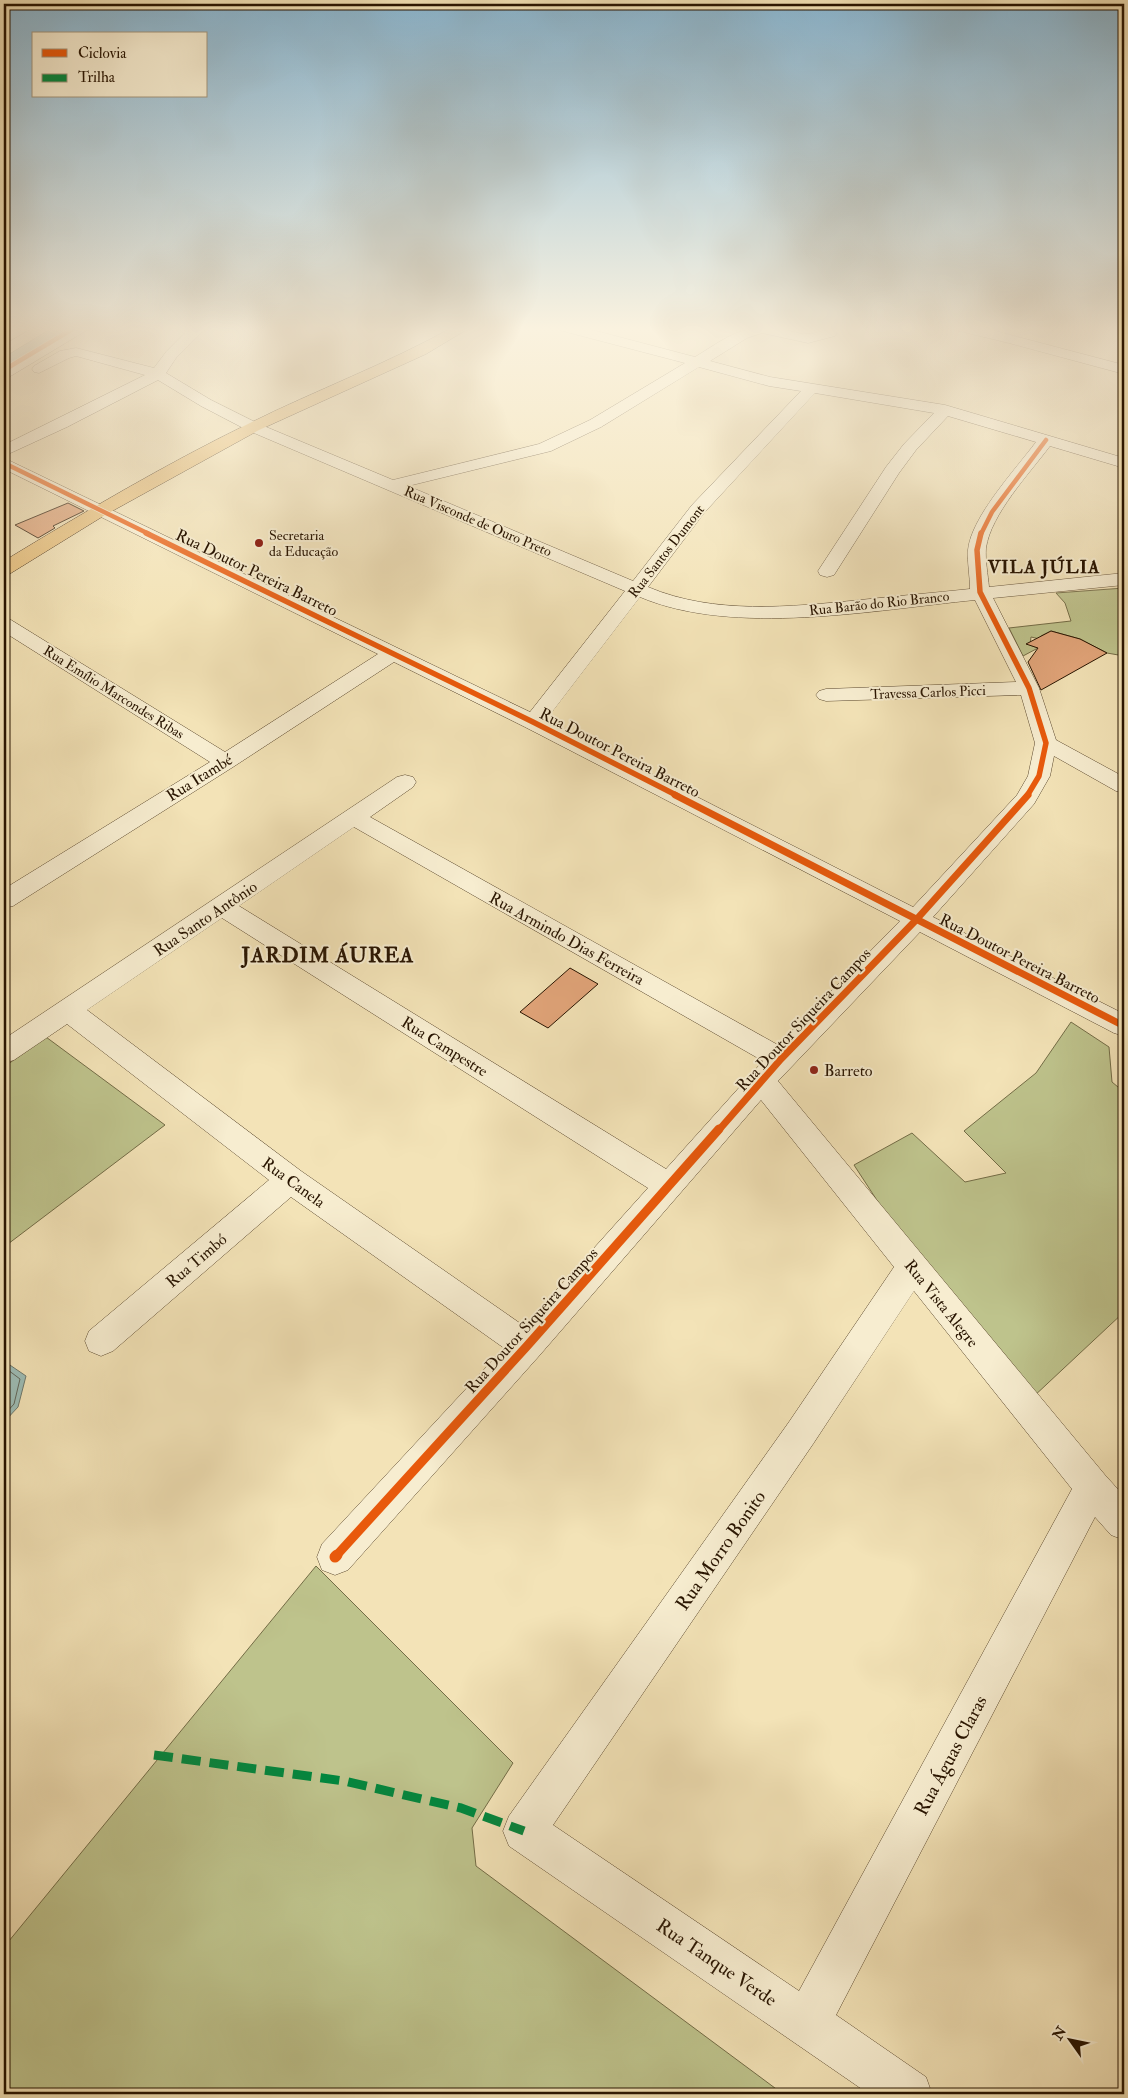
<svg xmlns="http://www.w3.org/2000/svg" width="1128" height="2098" viewBox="0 0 1128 2098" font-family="'IM FELL Double Pica',serif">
  <rect width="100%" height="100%" fill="#f3e3b7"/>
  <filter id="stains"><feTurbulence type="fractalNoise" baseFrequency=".004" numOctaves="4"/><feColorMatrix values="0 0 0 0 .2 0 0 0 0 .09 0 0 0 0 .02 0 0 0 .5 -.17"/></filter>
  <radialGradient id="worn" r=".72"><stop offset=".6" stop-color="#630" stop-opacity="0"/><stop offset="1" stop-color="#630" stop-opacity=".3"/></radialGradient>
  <!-- green -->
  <g fill="#bec38c" stroke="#736c46">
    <path d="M50,327H76L4,370V354Z"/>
    <path d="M1124,588V656L1107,653L1080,639L1051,631L1041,636L1040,639L1031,637L1030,645L1038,648L1023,656L1009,628L1071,621L1065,603L1056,593Z"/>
    <path d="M1071,1022L1109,1047L1112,1082L1124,1092V1312L1032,1398L923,1271L854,1165L912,1133L965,1182L1006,1173L964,1131L1036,1073Z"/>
    <path d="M46,1037L165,1125L4,1247V1067Z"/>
    <path d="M316,1566L513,1763L472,1828L476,1866L783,2094H4V1947Z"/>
  </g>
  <!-- water -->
  <path fill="#9dbdb6" stroke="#6e796d" d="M4,1361L26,1376L18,1407L4,1422Z"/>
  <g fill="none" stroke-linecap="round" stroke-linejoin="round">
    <!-- shore -->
    <path stroke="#62685b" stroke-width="1" d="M4,1367L20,1379L14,1404L4,1415"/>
    <!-- river -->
    <path fill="#9dbdb6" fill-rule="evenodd" d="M48,327H73L70,331L12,367L4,368V353Z"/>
  </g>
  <!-- building -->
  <g fill="#e2a57a" stroke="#281400">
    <path d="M68,503L84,511L53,526L55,528L38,538L15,525Z"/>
    <path d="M1051,631L1080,639L1107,653L1041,690L1028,662L1038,648L1026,644Z"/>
    <path d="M570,968L598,984L548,1028L520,1012Z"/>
  </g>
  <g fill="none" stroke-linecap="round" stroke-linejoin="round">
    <defs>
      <g id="minor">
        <path d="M35,327H53L9,354L4,355V345Z"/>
        <path d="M74,327H92L9,377L4,378V368Z"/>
        <path d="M191,327H207L176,358L166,373L211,400L259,424L393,480L539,444L590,420L685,363L559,330L557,327H581L695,357C723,340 740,325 774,327C785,328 797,335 808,334C818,334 825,328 835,330L837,333L835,336L808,343L762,333L747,338L710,361L770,377L945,405L1124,458V468L1050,446C1029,474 991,514 986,548C985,560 988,575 989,587L1124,573V585L993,598L1039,688L1056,740L1124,777V793L1116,791L1054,756L1050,776L1034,804L933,917L1124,1014V1036L1114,1033L920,932L778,1081L1105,1475L1124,1496V1540L1111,1535L1095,1517L836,2015L926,2077L932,2094H869L509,1846L503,1831L509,1816L789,1422L894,1267L761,1100L539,1356L348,1570L335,1575L322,1570L317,1557L322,1544L504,1348L291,1197L113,1351L101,1356L89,1351L85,1341L89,1331L269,1180L67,1024L14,1060L4,1063V1039L397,777L405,775L413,777L416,782L413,787L370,817L778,1045L900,921L525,727L394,662L233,767L13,906L4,908V889L210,762L4,632V618L11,620L225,752L378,654L4,469V458L530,712L625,591L247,430L201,406L158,380L67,427L4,456V445L145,375L76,356L69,358L39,373L34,372L32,369L34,366L60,351L76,348L154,368L166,352ZM699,367L769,386L801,391L692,505L633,581L408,486L551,451L601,427ZM815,393L934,413L904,444L886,467L818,571L820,575L827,577L834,575L899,473L916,450L948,416L1036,442C1016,469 971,517 968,550C967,562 970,576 970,589C933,593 896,596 860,600C790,607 714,615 648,587L704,513ZM640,597C734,637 874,610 975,600L1016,682L826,689L819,691L816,695L819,699L826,701L1021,695L1035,743L1028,776L1017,795L913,907L546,720ZM354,827L763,1061L666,1169L239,906ZM222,918L648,1188L524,1326L301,1171L87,1010ZM914,1291L1072,1489L799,1991L553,1825L813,1444Z"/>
        <path d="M953,327H980L1124,365V374L1009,343L955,330Z"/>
      </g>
      <path id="major" d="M453,327H471L426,354L259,430L105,515L11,573L4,575V561C83,513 164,465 248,424C316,390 387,364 453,327Z"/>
    </defs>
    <!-- minor casing -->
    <use href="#minor" stroke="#5b482e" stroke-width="1"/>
    <!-- major casing -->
    <use href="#major" stroke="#281400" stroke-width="1"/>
    <!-- minor -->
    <use href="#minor" fill="#f7edd0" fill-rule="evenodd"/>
    <!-- major -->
    <use href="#major" fill="#eac27c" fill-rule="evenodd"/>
    <!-- quiet -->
    <path stroke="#00873e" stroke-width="9" stroke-dasharray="19 9" stroke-linecap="butt" d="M154,1755L344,1781L461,1808L524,1831"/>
    <defs>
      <g id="cycleway-far4">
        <path d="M4,370L76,327"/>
        <path d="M4,463L149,534"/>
        <path d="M981,534L992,512L1046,440"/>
      </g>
      <g id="cycleway-far3">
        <path d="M146,533L533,722L678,796"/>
        <path d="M981,533L977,550L980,592L1029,688L1046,743L1039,776L1027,796"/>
      </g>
      <g id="cycleway-far2">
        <path d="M675,795L1124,1026"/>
        <path d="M718,1131L781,1059L916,920L1028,795"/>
      </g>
      <path id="cycleway-far1" d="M336,1556L527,1346L719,1129"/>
      <path id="cycleway" d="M335,1557L337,1555"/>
    </defs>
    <!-- cycleway-far4 casing -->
    <use href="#cycleway-far4" stroke="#f7edd0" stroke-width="6"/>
    <!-- cycleway-far3 casing -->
    <use href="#cycleway-far3" stroke="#f7edd0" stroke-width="8"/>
    <!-- cycleway-far2 casing -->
    <use href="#cycleway-far2" stroke="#f7edd0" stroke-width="10"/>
    <!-- cycleway-far1 casing -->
    <use href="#cycleway-far1" stroke="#f7edd0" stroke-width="12"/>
    <!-- cycleway casing -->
    <use href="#cycleway" stroke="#f7edd0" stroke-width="14"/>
    <!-- cycleway-far4 -->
    <use href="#cycleway-far4" stroke="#e8590c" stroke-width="4.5"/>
    <!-- cycleway-far3 -->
    <use href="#cycleway-far3" stroke="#e8590c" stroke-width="5.5"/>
    <!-- cycleway-far2 -->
    <use href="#cycleway-far2" stroke="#e8590c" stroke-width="7"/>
    <!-- cycleway-far1 -->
    <use href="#cycleway-far1" stroke="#e8590c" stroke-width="9"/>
    <!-- cycleway -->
    <use href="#cycleway" stroke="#e8590c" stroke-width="11"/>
  </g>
  <!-- sky -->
  <linearGradient id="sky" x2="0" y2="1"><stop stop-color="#8ab8d4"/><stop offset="0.53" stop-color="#faf2df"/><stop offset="1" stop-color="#faf2df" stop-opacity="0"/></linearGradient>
  <rect width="1128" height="621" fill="url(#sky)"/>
  <!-- markers -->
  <g fill="#8f2418" stroke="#f7edd0" stroke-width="2">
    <circle cx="259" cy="543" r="5"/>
    <circle cx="814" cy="1070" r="5"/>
  </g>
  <g text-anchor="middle" stroke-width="4" stroke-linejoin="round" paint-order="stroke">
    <!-- far-street labels -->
    <g font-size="14" fill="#281400" stroke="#f7edd0">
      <text transform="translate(478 521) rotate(23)" y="5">Rua Visconde de Ouro Preto</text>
      <text transform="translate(666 551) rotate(-52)" y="5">Rua Santos Dumont</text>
      <text transform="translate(879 603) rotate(-6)" y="5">Rua Barão do Rio Branco</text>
      <text transform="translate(114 692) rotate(32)" y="5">Rua Emílio Marcondes Ribas</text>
      <text transform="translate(928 692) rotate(-2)" y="5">Travessa Carlos Picci</text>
    </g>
    <!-- far-poi labels -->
    <g font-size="14" fill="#281400" stroke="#f7edd0" text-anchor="start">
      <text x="269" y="540">Secretaria<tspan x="269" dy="16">da Educação</tspan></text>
    </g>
    <!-- street labels -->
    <g font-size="16" fill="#281400" stroke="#f7edd0">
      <text transform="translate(257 572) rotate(26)" y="6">Rua Doutor Pereira Barreto</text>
      <text transform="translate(620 752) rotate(27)" y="6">Rua Doutor Pereira Barreto</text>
      <text transform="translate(199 777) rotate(-32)" y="6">Rua Itambé</text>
      <text transform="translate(205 918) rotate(-34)" y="6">Rua Santo Antônio</text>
      <text transform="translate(567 938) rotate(29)" y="6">Rua Armindo Dias Ferreira</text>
      <text transform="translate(1020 958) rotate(27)" y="6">Rua Doutor Pereira Barreto</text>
      <text transform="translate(803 1019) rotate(-47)" y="6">Rua Doutor Siqueira Campos</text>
      <text transform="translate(445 1046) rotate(32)" y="6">Rua Campestre</text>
      <text transform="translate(294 1182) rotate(36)" y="6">Rua Canela</text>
      <text transform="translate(196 1260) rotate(-40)" y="6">Rua Timbó</text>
      <text transform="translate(942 1303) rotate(51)" y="6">Rua Vista Alegre</text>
      <text transform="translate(531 1320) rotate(-48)" y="6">Rua Doutor Siqueira Campos</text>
    </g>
    <!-- poi labels -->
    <g font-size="16" fill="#281400" stroke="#f7edd0" text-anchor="start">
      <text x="824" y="1076">Barreto</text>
    </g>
    <!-- far-district labels -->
    <g font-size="18" font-weight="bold" letter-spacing="1" fill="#281400" stroke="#f7edd0">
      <text x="1044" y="573">VILA JÚLIA</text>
    </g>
    <!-- near-street labels -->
    <g font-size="19" fill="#281400" stroke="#f7edd0">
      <text transform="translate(720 1550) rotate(-55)" y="7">Rua Morro Bonito</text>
      <text transform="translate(950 1755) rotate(-62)" y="7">Rua Águas Claras</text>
      <text transform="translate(717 1962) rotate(34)" y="7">Rua Tanque Verde</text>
    </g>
    <!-- district labels -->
    <g font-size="21" font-weight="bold" letter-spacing="1" fill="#281400" stroke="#f7edd0">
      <text x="328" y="962">JARDIM ÁUREA</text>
    </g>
  </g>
  <!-- margin -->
  <rect width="1128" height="2098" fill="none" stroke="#f3e3b7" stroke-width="20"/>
  <rect x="5" y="5" width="1118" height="2088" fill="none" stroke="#281400" stroke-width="2.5"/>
  <rect x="10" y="10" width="1108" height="2078" fill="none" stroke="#281400"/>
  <!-- legend -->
  <rect x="32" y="32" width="175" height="65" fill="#f7edd0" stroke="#a4967d"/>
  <rect x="42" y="49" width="25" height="8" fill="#e8590c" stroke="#a4967d"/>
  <text x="78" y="58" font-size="15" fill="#281400">Ciclovia</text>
  <rect x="42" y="74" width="25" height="8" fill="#00873e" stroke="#a4967d"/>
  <text x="78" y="82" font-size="15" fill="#281400">Trilha</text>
  <!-- north arrow -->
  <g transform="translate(1070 2040) rotate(303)" stroke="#f7edd0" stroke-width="4" paint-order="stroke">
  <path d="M0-4L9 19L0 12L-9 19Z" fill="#281400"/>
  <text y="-8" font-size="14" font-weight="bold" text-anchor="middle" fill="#281400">N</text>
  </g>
  <rect width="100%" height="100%" filter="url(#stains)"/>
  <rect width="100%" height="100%" fill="url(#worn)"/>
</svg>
